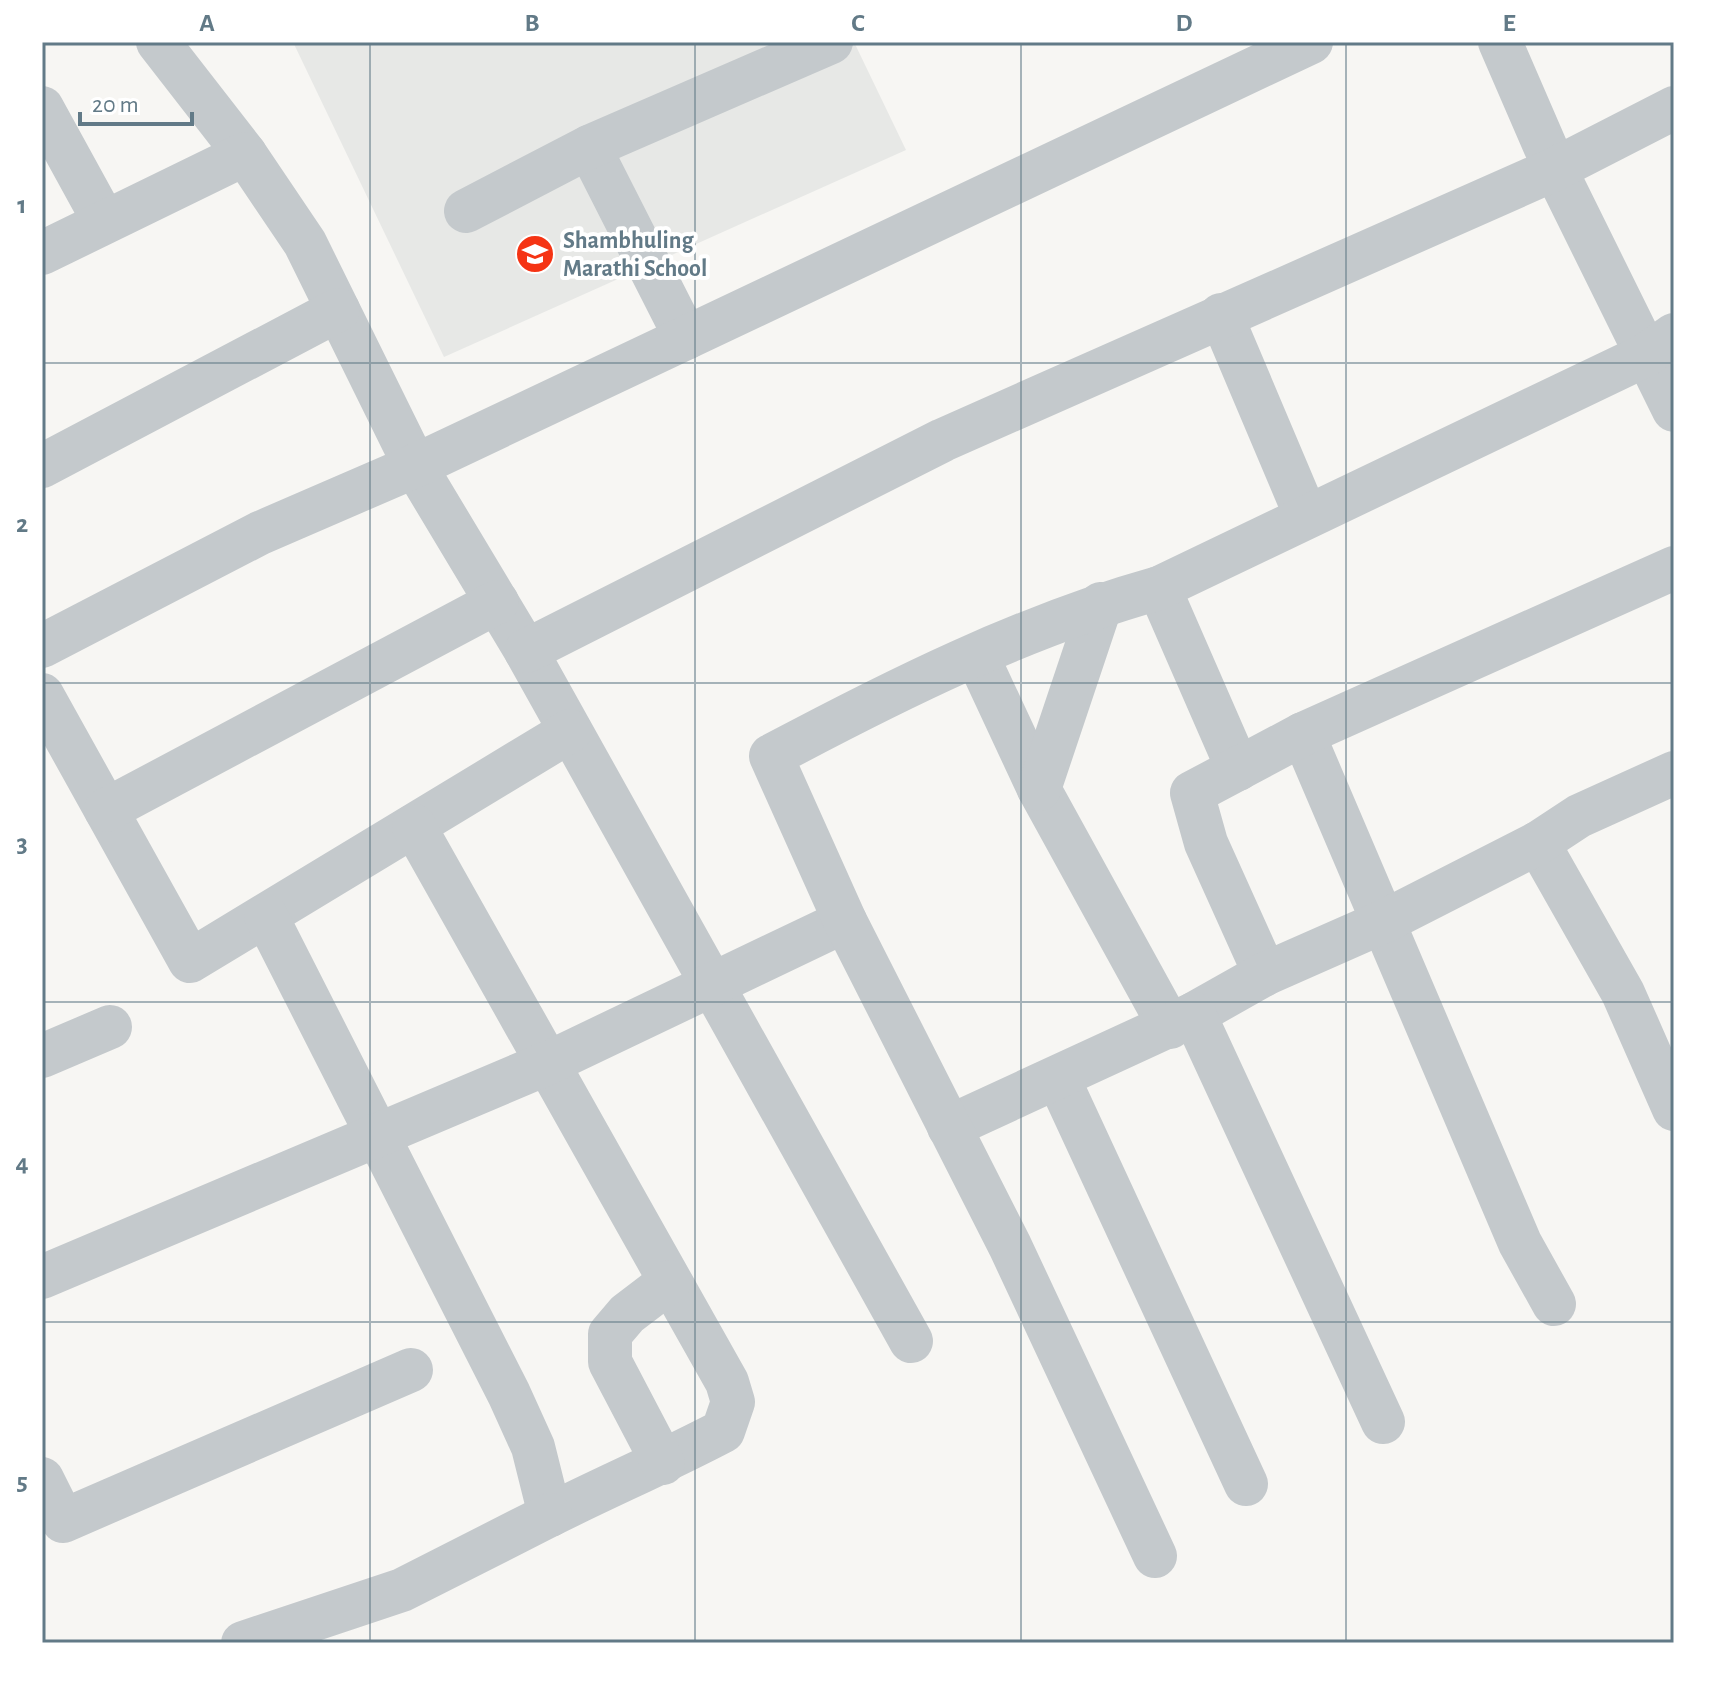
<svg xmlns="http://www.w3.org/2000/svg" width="1716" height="1685" viewBox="0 0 1716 1685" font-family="'Alegreya Sans',sans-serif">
  <rect width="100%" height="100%" fill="#f7f6f3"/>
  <!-- built -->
  <path fill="#e7e8e6" d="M293,42H854L906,150L444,357Z"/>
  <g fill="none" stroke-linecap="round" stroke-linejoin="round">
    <!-- minor -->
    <g stroke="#c4c9cc" stroke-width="44">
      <path d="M158,42L245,154"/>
      <path d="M1500,42L1555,169L1674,410"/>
      <path d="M42,108L104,221"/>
      <path d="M589,147L686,338"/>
      <path d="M466,211L589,147L831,42"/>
      <path d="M42,253L245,154L305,243L415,466L526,651L911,1341"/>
      <path d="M1221,315L1306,516"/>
      <path d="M42,466L338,310"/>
      <path d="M1159,588L1238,769"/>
      <path d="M42,646L260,533L415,466L1311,42"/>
      <path d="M526,651L943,440L1555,169L1674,108"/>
      <path d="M977,656L1039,789L1170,1027"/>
      <path d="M42,695L190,961L570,731"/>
      <path d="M1303,734L1520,1243L1554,1304"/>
      <path d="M1039,789L1101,604"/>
      <path d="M106,810L497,602"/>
      <path d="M1538,843L1623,993L1674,1109"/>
      <path d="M266,916L509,1394L533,1447L550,1515C608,1486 666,1461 723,1431L733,1402L727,1382L414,826"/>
      <path d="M1265,974L1206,843L1192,793L1303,734L1674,568"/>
      <path d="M1194,1014L1265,974L1385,921L1538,843L1579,816L1674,773"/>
      <path d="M42,1056L110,1027"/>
      <path d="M1058,1078L1246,1484"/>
      <path d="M949,1127L1194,1014L1383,1422"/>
      <path d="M42,1277L548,1063L845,921"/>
      <path d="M663,1463L610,1362V1334L627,1314L669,1282"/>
      <path d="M42,1479L63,1521L411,1370"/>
      <path d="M1155,1556L1010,1246L845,921L771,756C895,690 1023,626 1159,588L1646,355L1674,335"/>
      <path d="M243,1643L402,1590L550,1515"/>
    </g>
  </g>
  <!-- grid -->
  <path fill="none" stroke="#627a87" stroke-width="2" stroke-opacity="0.55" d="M370,42V1643M695,42V1643M1021,42V1643M1346,42V1643M42,363H1674M42,683H1674M42,1002H1674M42,1322H1674"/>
  <!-- icons -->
  <defs>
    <symbol id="school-disc" viewBox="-11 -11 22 22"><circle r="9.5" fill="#f53414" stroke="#fff"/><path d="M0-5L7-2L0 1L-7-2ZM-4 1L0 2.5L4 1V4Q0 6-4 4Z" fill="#fff"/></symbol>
  </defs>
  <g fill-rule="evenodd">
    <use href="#school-disc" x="513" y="232" width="44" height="44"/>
  </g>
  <g text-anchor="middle" stroke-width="8" stroke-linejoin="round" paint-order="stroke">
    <!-- poi labels -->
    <g font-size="24" font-weight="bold" fill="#627a87" stroke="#fff" text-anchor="start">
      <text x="563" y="248">Shambhuling<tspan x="563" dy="28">Marathi School</tspan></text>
    </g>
  </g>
  <!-- border -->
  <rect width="1716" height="1685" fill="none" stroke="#ffffff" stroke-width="88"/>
  <!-- scale -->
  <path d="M80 112v12h112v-12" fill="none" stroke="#627a87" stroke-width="4"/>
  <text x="92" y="112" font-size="24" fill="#627a87" stroke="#ffffff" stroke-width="6" paint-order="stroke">20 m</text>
  <rect x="44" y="44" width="1628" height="1597" fill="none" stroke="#627a87" stroke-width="3"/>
  <g font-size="26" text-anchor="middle" font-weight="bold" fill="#627a87">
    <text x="207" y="31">A</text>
    <text x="532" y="31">B</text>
    <text x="858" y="31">C</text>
    <text x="1184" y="31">D</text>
    <text x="1509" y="31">E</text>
    <text x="22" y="213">1</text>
    <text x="22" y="532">2</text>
    <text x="22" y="852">3</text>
    <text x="22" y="1171">4</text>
    <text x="22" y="1490">5</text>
  </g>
</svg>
